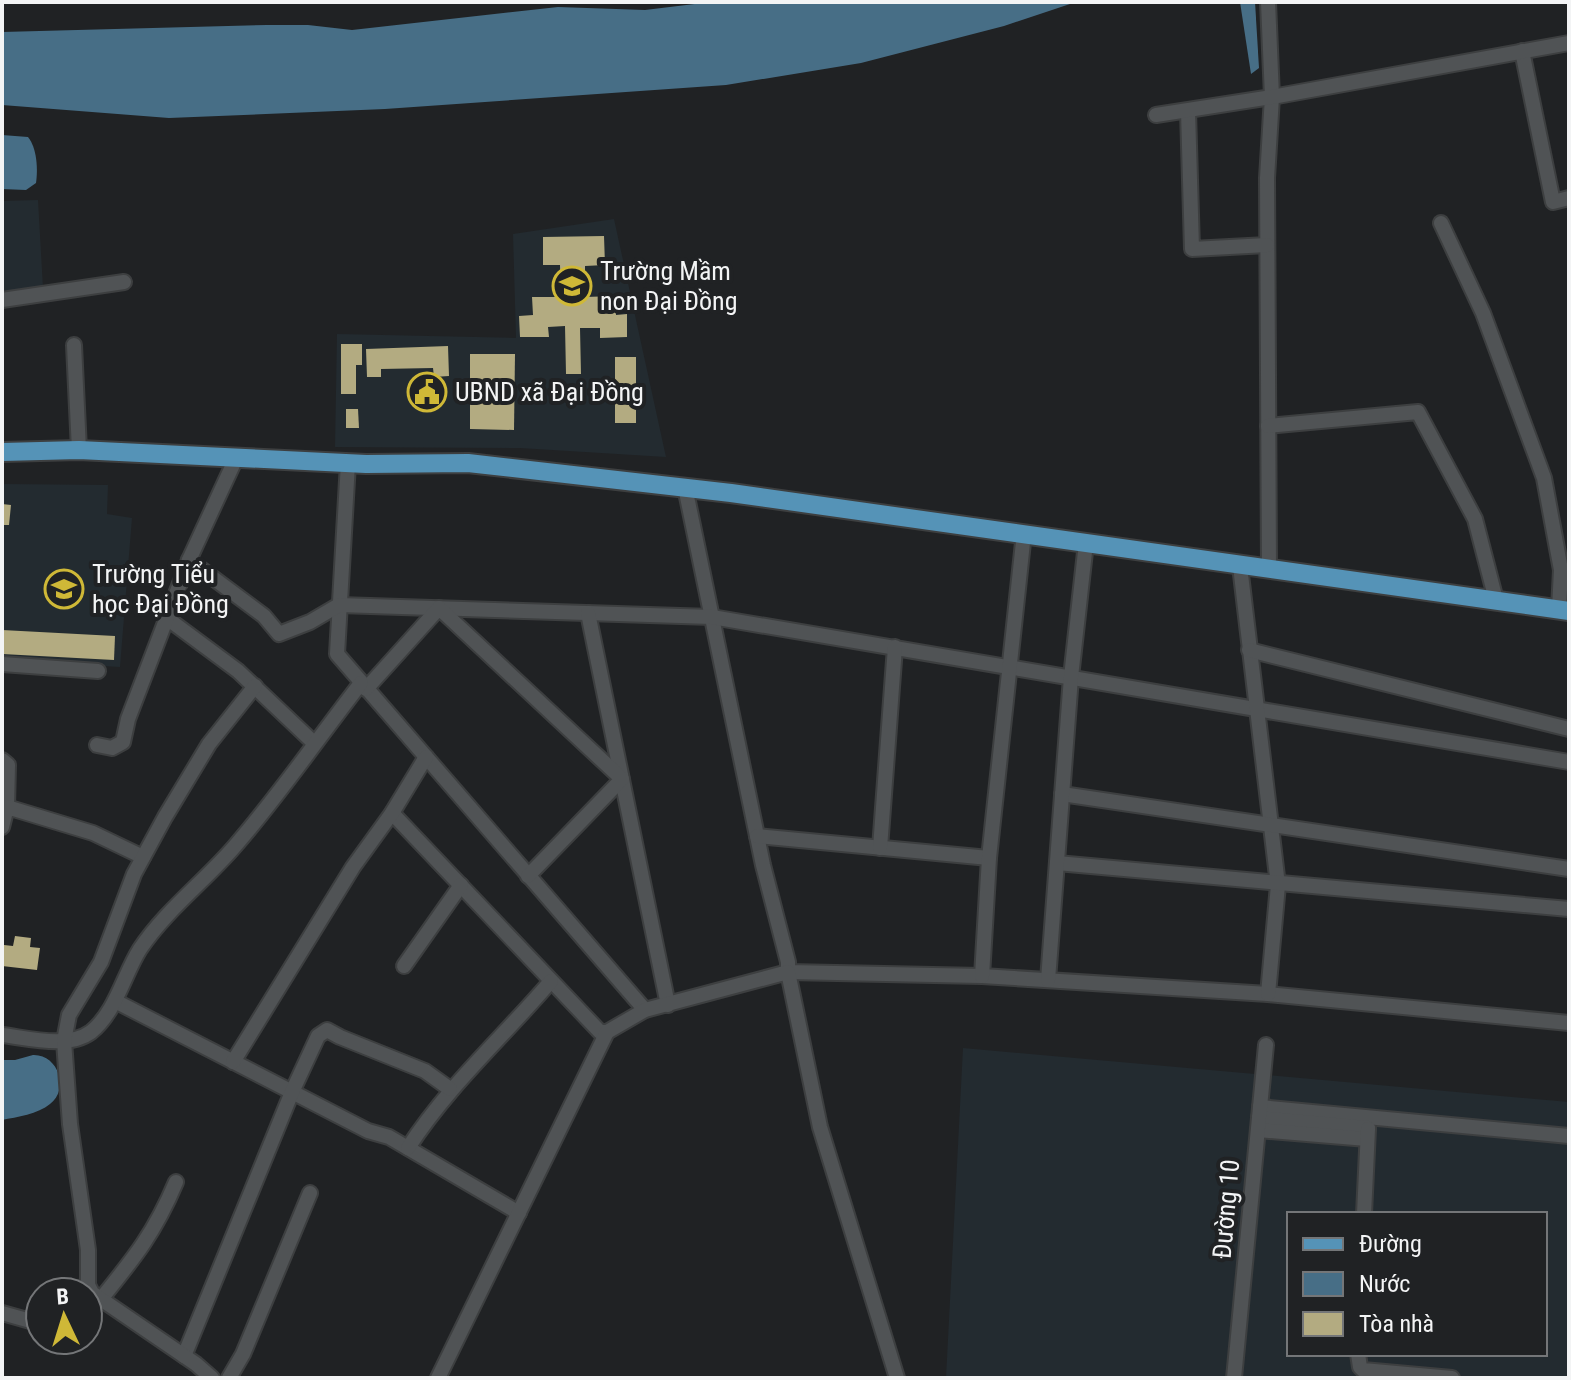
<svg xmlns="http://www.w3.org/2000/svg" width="1571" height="1380" viewBox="0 0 1571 1380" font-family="'Roboto Condensed',sans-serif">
  <rect width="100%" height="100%" fill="#202224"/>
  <!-- built -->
  <g fill="#232b30" fill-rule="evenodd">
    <path d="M38,200L43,288L2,293V201Z"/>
    <path d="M614,219L666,457L520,448L335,447L337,334L516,338L513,234Z"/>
    <path d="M2,484L108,485L107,514L132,518L120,667L2,660Z"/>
    <path d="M963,1048L1569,1102V1378H946ZM1289,1214H1545V1354H1289Z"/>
  </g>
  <!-- water -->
  <g fill="#476e86">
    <path d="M711,2H1076L1004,26L861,63L726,85L385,109L169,118L2,105V32L267,25H308L352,30L558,7L645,10Z"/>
    <path d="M1240,2H1255L1259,68L1251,74Z"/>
    <path d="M2,135L28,137C37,148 38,169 36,183L26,190L2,189Z"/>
    <path d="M33,1055C58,1054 70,1089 50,1104C38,1114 17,1117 2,1120V1060H15Z"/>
  </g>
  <!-- building -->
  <g fill="#b3ab81">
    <path d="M604,236L605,265L585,266V297L615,296L616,315L627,314V337L600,338V328H580L581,374H566L565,326L548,327L549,337H520L519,316L533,315L532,297H561L560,265H543V237Z"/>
    <path d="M341,344H362V365H356V394H341Z"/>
    <path d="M448,346L449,376L434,377L433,368L381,369V377H367L366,349Z"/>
    <path d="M470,354H515L514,430L470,429Z"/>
    <rect x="615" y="357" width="21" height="66"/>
    <path d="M346,409H358L359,428H346Z"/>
    <path d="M2,504L11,505L9,525H2Z"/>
    <path d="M2,630L115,636L114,660L2,654Z"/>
    <path d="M15,936L31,938L30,947L40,948L37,970L2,966L4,945L13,946Z"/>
  </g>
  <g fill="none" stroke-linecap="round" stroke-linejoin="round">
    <defs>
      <g id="minor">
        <path d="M1268,2L1272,97L1267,178L1269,569"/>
        <path d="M1522,51L1553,202L1569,198"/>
        <path d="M1188,111L1192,249L1267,245"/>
        <path d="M1156,115L1272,97L1569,43"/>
        <path d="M1441,223L1483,313L1544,478L1561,570L1559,609"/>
        <path d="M2,300L124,282"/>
        <path d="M74,345L79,450"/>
        <path d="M1268,426L1418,412L1475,519L1496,600"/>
        <path d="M348,463L337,654L645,1010"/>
        <path d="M685,487L763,865L788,962V972L982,976L1268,994L1569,1023"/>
        <path d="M189,560L264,616L279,634L310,622L339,605L712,617L1569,762"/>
        <path d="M1240,566L1278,885L1268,994"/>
        <path d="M588,613L668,1005"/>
        <path d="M168,619L238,671L314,743"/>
        <path d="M1249,650L1569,729"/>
        <path d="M2,664L98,671"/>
        <path d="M366,689L439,608L622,779L528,876"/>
        <path d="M97,745L112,748L123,742L128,719L189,560L237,456"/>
        <path d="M2,760L8,765L7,807"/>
        <path d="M1062,794L1569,869"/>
        <path d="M392,813L600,1032H607"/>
        <path d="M2,827L7,807L93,833L143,857"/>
        <path d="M757,836L989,858"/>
        <path d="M880,848L895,647"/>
        <path d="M1057,863L1569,909"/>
        <path d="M404,966L461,885"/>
        <path d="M982,976L989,858L1024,533"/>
        <path d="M1048,980L1071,677L1086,543"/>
        <path d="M115,1001L368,1131L389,1137L519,1213"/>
        <path d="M2,1035C28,1038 68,1049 91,1032C116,1012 124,974 140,949C166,910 205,881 235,846C280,794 319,737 361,683"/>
        <path d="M233,1062L353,867L392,813L426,757"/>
        <path d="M1260,1107L1569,1136"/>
        <path d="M1259,1118L1368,1128"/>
        <path d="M1258,1130L1367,1139"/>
        <path d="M408,1148C448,1086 503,1037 551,981"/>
        <path d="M1364,1214L1368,1129"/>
        <path d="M69,1292L88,1285"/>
        <path d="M101,1299C135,1257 155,1232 176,1182"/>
        <path d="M2,1313L34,1322L40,1316"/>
        <path d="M1358,1354L1360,1367L1363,1370L1452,1378"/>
        <path d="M184,1356L292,1092L318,1036L327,1030L340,1037L425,1071L450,1089"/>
        <path d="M212,1378L196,1364L92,1293L88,1285V1250L70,1124L64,1041L69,1015L101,962L134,874L165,817L209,744L255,686"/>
        <path d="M229,1378L243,1354L310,1193"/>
        <path d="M438,1378L607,1032L645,1010L788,972L820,1127L897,1378"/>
        <path d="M1234,1378L1266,1045"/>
      </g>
      <path id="major" d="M2,452L79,450L366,464L468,463L731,493L1569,611"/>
    </defs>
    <!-- minor casing -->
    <use href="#minor" stroke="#3d3f40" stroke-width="18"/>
    <!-- major casing -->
    <use href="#major" stroke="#3d3f40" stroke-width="22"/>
    <!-- minor -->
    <use href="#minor" stroke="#505355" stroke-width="14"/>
    <!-- major -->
    <use href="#major" stroke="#5593b7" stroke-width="18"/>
  </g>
  <!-- icons -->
  <defs>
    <symbol id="school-ring" viewBox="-11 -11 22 22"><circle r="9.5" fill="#202224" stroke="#cfb837" stroke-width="1.5"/><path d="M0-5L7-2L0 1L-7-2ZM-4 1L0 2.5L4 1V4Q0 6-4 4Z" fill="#cfb837"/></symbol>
    <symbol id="civic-ring" viewBox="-11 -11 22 22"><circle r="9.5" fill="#202224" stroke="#cfb837" stroke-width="1.5"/><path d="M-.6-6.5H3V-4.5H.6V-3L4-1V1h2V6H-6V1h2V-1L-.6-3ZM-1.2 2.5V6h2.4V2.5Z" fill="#cfb837"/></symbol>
  </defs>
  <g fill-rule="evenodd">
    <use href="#school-ring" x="550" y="264" width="44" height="44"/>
    <use href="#civic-ring" x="405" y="370" width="44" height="44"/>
    <use href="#school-ring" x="42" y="567" width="44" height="44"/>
  </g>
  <g text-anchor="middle" stroke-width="8" stroke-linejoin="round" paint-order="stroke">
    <!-- poi labels -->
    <g font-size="26" fill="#f3f4f5" stroke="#202224" text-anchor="start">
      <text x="600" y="280">Trường Mầm<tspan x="600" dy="30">non Đại Đồng</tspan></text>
      <text x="455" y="401">UBND xã Đại Đồng</text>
      <text x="92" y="583">Trường Tiểu<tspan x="92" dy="30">học Đại Đồng</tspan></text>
    </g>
    <!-- street labels -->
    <g font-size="26" fill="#f3f4f5" stroke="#202224">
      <text transform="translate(1226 1209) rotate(-85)" y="9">Đường 10</text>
    </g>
  </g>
  <!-- border -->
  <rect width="1571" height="1380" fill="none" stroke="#f3f4f5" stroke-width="8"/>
  <!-- legend -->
  <rect x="1287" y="1212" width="260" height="144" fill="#202224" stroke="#747678" stroke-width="2"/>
  <rect x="1303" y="1238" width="40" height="12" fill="#5593b7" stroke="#747678" stroke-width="2"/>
  <text x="1359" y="1252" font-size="24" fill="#f3f4f5">Đường</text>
  <rect x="1303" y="1272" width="40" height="24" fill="#476e86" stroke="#747678" stroke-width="2"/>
  <text x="1359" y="1292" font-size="24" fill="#f3f4f5">Nước</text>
  <rect x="1303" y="1312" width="40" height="24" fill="#b3ab81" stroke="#747678" stroke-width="2"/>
  <text x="1359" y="1332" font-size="24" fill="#f3f4f5">Tòa nhà</text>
  <!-- north arrow -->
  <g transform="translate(64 1316) rotate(356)"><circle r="38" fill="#202224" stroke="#747678" stroke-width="2"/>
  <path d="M0-6L14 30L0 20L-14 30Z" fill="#cfb837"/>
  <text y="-12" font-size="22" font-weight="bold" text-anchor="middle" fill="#f3f4f5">B</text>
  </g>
</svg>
